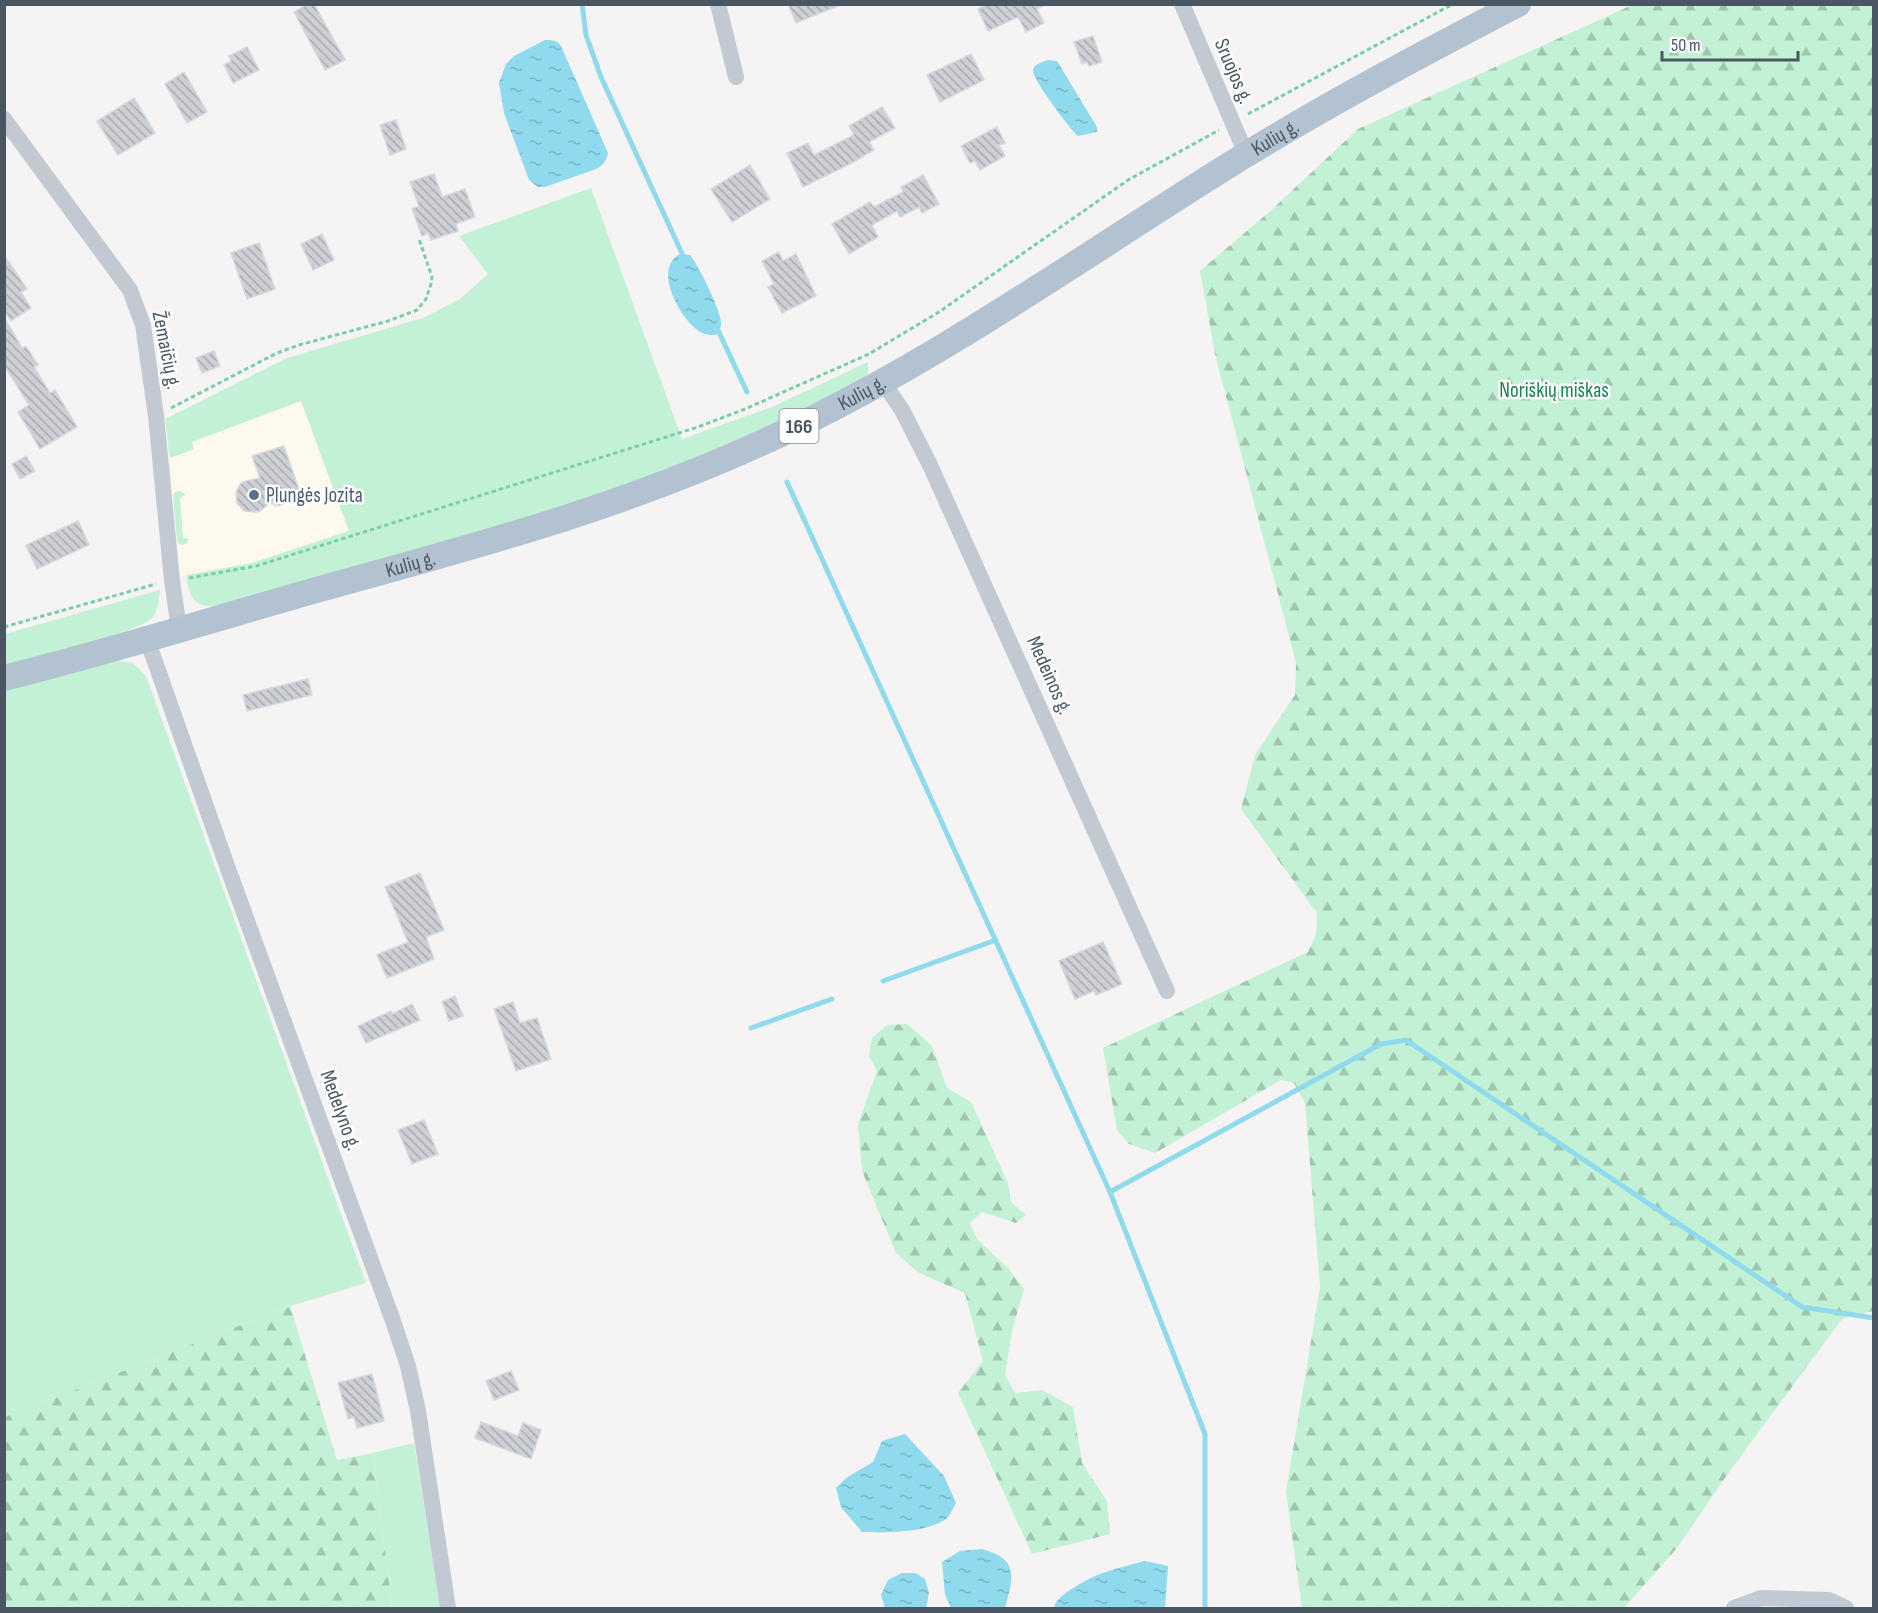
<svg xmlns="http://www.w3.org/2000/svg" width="1878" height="1613" viewBox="0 0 1878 1613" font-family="'Sofia Sans Condensed',sans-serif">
  <defs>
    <pattern id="forest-firs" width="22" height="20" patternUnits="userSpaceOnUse" patternTransform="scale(1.5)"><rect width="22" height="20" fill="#c3f1d5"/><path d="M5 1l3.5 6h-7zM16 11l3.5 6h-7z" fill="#a0c6b0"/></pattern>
    <pattern id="water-ripples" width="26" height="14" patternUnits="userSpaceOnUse" patternTransform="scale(1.5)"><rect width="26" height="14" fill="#90daee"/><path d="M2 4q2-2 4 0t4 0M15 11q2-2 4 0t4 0" fill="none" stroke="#78b4c4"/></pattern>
    <pattern id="building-back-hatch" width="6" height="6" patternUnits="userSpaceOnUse" patternTransform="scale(1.5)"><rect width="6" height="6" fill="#cdcfd5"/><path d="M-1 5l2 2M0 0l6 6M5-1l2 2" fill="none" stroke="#a8abb0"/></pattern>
  </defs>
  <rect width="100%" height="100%" fill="#f5f3f3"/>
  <!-- commercial -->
  <path fill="#fdf9ef" d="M301,401L349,531L252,563L178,577L170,458L193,449L191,442Z"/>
  <!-- grass -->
  <g fill="#c3f1d5">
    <path d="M591,188L682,439L772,407L868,362V374L863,379L755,434L596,498L217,606C193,608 189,595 186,575L252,563L349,531L301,401L192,442L194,449L170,458L165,419L287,358L423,318L460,299L488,274L459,236Z"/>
    <path d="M180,491L186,495L180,498L183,538L189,539L186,544L180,545L177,541L173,495L175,492Z"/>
    <path d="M160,590C159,599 159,609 153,617C143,631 28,661 5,668V634Z"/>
    <path d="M120,661L133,663L146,676L366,1283L290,1306L5,1417V689L107,662Z"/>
    <path d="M414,1443L440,1608H392L373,1453Z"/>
  </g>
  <!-- forest -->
  <g fill="url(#forest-firs)">
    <path d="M1632,5H1873V1311L1842,1319L1727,1475L1677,1548L1624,1608H1302L1286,1492L1320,1287L1305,1103L1294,1083L1281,1080L1155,1153L1129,1144L1117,1130L1103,1048L1308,952L1316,935L1317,913L1241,809L1255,755L1295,695L1296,663L1215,354L1200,271L1268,213L1358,129Z"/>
    <path d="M907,1024L932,1046L947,1088L971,1102L1008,1183L1011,1202L1026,1215L1016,1223L982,1212L970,1223L977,1239L1008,1268L1024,1289L1012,1331L1005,1375L1015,1393L1042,1390L1073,1407L1082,1463L1107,1501L1110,1534L1032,1554L958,1393L983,1361L965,1293L919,1273L896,1253L862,1171L858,1124L877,1071L869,1056L872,1038L887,1025Z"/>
    <path d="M290,1306L337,1460L373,1453L392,1608H5V1417Z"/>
  </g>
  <!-- water -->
  <g fill="url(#water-ripples)">
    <path d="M545,40C551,40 557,40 561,46L608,153C606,161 604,165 596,169L545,187H538L529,180L504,113L499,83L506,64L514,56Z"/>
    <path d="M1048,60L1057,61L1097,127V132L1078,136C1070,129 1032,79 1033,70C1034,64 1043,62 1048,60Z"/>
    <path d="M680,254L690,255C698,264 723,314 721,326C720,329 718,332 716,335C712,335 707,335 702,333C682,323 651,269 680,254Z"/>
    <path d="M905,1434L944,1476L956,1503C953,1508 950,1516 946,1519C926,1533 885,1533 862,1532L841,1507L836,1488L846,1478L873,1462L882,1441Z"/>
    <path d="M982,1549C1020,1559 1013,1578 1005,1608H951L945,1595L942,1562L960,1551Z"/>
    <path d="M1145,1561L1168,1566L1165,1608H1054C1055,1595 1091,1577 1103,1573C1116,1568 1131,1565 1145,1561Z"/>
    <path d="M902,1573H916L925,1579L929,1593L926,1608H885L881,1595L888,1580Z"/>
  </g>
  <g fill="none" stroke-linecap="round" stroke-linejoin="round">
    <!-- stream -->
    <g stroke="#90daee" stroke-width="5">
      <path d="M582,4L586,35L601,77L685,260"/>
      <path d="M716,326L747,392"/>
      <path d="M787,482L1110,1192L1205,1434V1608"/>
      <path d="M883,981L996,940"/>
      <path d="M751,1028L832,999"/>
      <path d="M1110,1192L1381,1044L1406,1040L1802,1307L1874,1318"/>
    </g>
  </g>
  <!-- building -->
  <g fill="url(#building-back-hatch)" stroke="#d7d9de" stroke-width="1.5">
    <path d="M308,4H314L345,60L325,70L294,12Z"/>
    <path d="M788,4H840V5L796,23Z"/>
    <path d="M989,4H1046L1037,9L1044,23L1026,32L1018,17L988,31L978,9Z"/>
    <path d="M1093,36L1102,62L1089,66L1087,62L1082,64L1074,42Z"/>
    <path d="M247,47L259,70L233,83L224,65L231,61L229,56Z"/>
    <path d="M971,54L984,80L940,102L927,75Z"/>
    <path d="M184,72L207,112L187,123L165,84Z"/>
    <path d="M134,98L155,133L118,155L97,121Z"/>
    <path d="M882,107L895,128L869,142L874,150L850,164L803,187L787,153L808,143L814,155L854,135L849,126Z"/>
    <path d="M396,120L406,149L390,155L380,125Z"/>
    <path d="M997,127L1005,143L999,145L1005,156L980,170L975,161L970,163L961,146Z"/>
    <path d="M750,165L770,199L732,222L711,189Z"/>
    <path d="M434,174L442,197L465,189L475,217L456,224L458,231L431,240L428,233L422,236L412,209L419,206L410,182Z"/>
    <path d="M923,175L939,204L922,213L919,207L900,217L897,211L872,225L878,237L849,254L832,224L870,202L874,207L903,192L901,187Z"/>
    <path d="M322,234L334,260L313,270L301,244Z"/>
    <path d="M259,243L275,289L247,299L231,253Z"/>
    <path d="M779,252L783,261L796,254L816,296L782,313L768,287L774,284L762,261Z"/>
    <path d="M4,255L27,289L21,292L31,308L11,321L4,310Z"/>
    <path d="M4,317L22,348L26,346L38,365L34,367L50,393L55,390L77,427L40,449L18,412L29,405L4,365Z"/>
    <path d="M214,351L220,366L202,373L196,358Z"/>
    <path d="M284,446L302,498L278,506L270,503L260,511L255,512L244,511L237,503L236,492L241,483L246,481L260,478L252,456Z"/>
    <path d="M26,456L35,471L20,479L12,464Z"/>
    <path d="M78,521L89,545L37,569L26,545Z"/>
    <path d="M308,679L312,695L247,711L243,695Z"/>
    <path d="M420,873L444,930L426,937L434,959L387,978L377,955L408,942L385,887Z"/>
    <path d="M1103,942L1122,984L1096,995L1094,991L1075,999L1059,961Z"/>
    <path d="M455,996L463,1016L449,1021L442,1002Z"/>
    <path d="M513,1002L520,1023L537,1018L551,1059L516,1071L494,1009Z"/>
    <path d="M412,1004L420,1020L366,1043L358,1026L391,1011L392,1014Z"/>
    <path d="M424,1120L438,1154L412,1164L398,1130Z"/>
    <path d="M511,1371L519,1390L494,1400L486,1381Z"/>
    <path d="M372,1374L384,1421L357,1428L354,1417L348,1419L338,1383Z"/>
    <path d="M481,1422L518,1436L523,1423L541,1430L531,1459L475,1438Z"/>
  </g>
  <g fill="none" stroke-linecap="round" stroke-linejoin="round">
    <!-- path -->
    <g stroke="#7ad0a6" stroke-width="3" stroke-dasharray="4.5 3" stroke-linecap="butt">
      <path d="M1248,114L1453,4"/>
      <path d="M171,408L277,353L299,345L388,321L417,310L426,299L431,284L432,277L419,239"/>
      <path d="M189,578L256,566L698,427L745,409L869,354L939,312L1128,180L1219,130"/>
      <path d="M4,627L156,584"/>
    </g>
    <!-- street -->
    <g stroke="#c1cad2" stroke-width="16">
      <path d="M718,4L736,77"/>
      <path d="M1182,4L1246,154"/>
      <path d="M4,119L130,290L143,325L156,416L172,580L179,629"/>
      <path d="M883,382L902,410L930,465L1167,991"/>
      <path d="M147,639L227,866L392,1318L408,1366L418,1411L448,1608"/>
      <path d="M1734,1608L1761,1598L1829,1600L1846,1608"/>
    </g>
    <!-- primary -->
    <path stroke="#b3c2d1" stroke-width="26" id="s1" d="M4,678C113,651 220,617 327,587C484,544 640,502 787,431C949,354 1094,248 1247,154C1335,100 1426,52 1518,4"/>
  </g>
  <!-- markers -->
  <circle fill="#5c6f8a" stroke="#fff" stroke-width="2" cx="254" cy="495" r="6"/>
  <g text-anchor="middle" stroke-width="5" stroke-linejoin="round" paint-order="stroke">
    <!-- shield labels -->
    <rect fill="#fff" stroke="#808990" stroke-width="1.5" x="779.5" y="409" width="39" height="34" rx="4.5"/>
    <g font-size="20" font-weight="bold" fill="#4a5661">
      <text x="799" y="433">166</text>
    </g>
    <!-- street labels -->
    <g font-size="21" fill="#4a5661" stroke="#fff">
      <text transform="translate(1234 71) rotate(67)" y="7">Sruojos g.</text>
      <text dy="7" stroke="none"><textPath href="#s1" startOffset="1392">Kulių g.</textPath></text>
      <text transform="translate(167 350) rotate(79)" y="7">Žemaičių g.</text>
      <text dy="7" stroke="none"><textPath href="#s1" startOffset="906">Kulių g.</textPath></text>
      <text dy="7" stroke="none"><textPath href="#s1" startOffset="422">Kulių g.</textPath></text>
      <text transform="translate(1050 675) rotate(66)" y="7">Medeinos g.</text>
      <text transform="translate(341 1110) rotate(70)" y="7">Medelyno g.</text>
    </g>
    <!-- park labels -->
    <g font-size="21" fill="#17864f" stroke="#fff">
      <text x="1554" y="397">Noriškių miškas</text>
    </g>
    <!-- service labels -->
    <g font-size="21" fill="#4e5e75" stroke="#fff" text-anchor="start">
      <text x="266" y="502">Plungės Jozita</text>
    </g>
  </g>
  <!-- border -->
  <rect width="1878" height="1613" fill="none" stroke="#4a5661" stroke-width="12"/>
  <!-- scale -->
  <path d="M1662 51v9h136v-9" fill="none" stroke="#4a5661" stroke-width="3"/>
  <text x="1671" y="51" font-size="18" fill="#4a5661" stroke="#ffffff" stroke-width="4.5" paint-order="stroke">50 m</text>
</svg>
